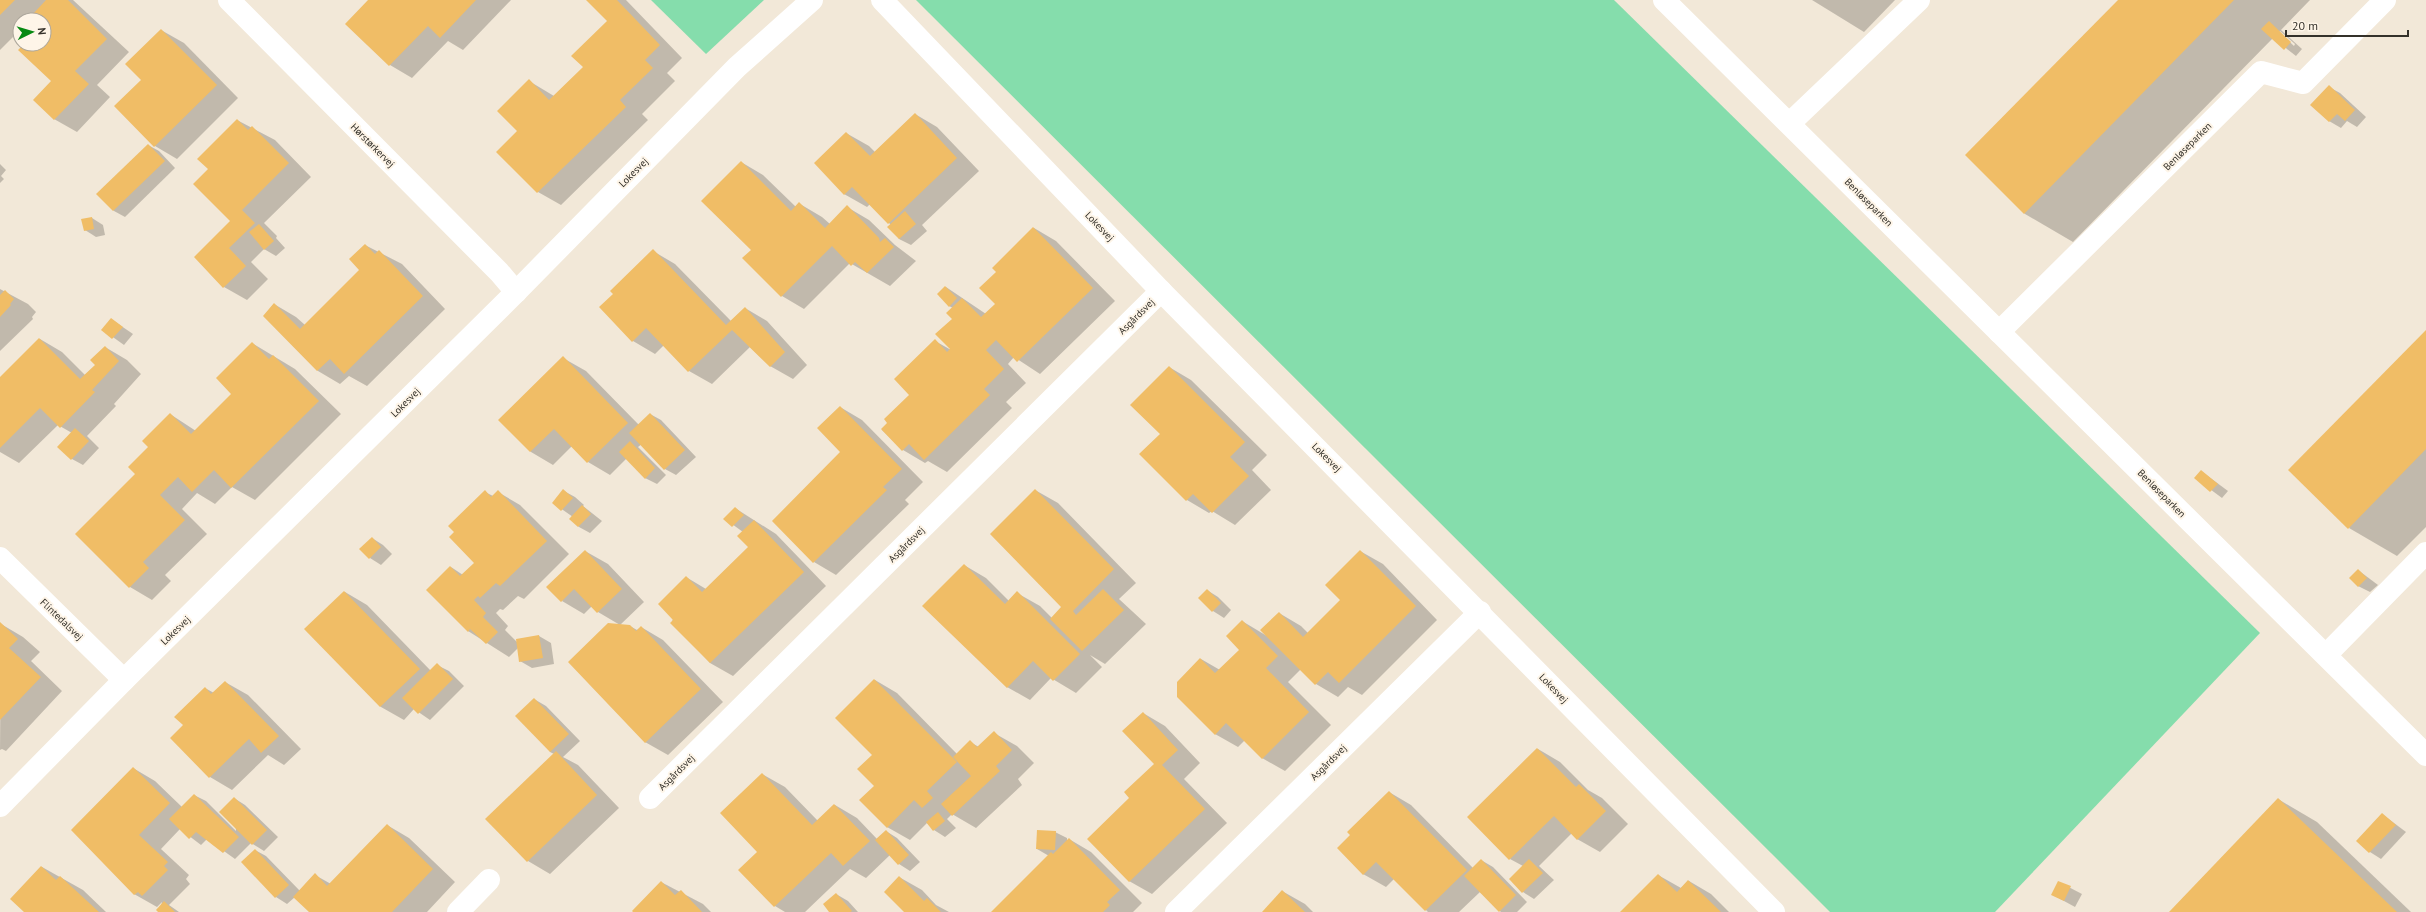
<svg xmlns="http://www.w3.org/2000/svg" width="2426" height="912" viewBox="0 0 2426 912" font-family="'PT Sans',sans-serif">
  <rect width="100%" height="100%" fill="#f2e8d8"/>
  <!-- green -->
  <g fill="#85ddac">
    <path d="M651,0H764L706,54Z"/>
    <path d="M916,0H1614L2260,633L1995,912H1830Z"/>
  </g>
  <!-- shadow -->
  <g fill="#0003" fill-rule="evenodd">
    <path d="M0,0H73L129,52L97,85L110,97L77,132L54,119L52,81L26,44H44V20H38L34,16L30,20H20V30L0,50Z"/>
    <path d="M370,0H511L463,50L448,41L412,78L390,65Z"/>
    <path d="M588,0H626L682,58L667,73L675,81L642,114L648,120L561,205L538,192L498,152L519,131L529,81L554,96L584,67L608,21Z"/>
    <path d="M1812,0H1895L1864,32Z"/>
    <path d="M2119,0H2310L2281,30L2302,49L2296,56L2273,38L2073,242L2025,214L1966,155ZM2280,31L2295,44L2294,46L2279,32Z"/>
    <path d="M161,30L184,43L238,98L177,159L155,146L142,80Z"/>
    <path d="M2329,87L2340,93L2366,117L2357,127L2347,121L2341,128L2329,121Z"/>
    <path d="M915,114L937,127L979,171L922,225L927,231L911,245L899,239L891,225L870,204L867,207L844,194L846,133L869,146L875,152Z"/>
    <path d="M237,120L275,140L311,177L264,223L277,236L276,238L285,248L276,256L264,249L251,262L268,279L247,300L224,287L231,221L209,169Z"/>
    <path d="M148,145L159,151L175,168L125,217L114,211L98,194Z"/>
    <path d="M741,162L763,175L796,207L800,204L822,217L830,224L847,207L869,220L895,245L916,261L890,286L850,263L804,309L782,296L752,250Z"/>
    <path d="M0,164L6,170L1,176L4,179L0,183Z"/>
    <path d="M92,218L103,225L105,235L96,237L85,230Z"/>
    <path d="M1034,228L1056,241L1115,301L1040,374L1014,357L1008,364L1026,383L1006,402L1012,408L947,472L928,461L925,463L903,450L882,430L911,395L935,341L953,351V308L949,306L946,287L986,314L996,304L997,272Z"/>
    <path d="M365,245L402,264L445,309L367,386L349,376L340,384L318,371L264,316L274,304L296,317L305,325L361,270Z"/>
    <path d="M653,251L675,264L731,321L745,308L767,321L807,365L793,379L770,366L750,347L712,384L689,371L664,345L655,354L633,341L614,294Z"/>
    <path d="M0,289L28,304L36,312L32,317L33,319L0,351Z"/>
    <path d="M111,319L133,334L124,345L103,330Z"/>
    <path d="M2426,331V527L2397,556L2349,528Z"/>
    <path d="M40,339L62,352L85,375L96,365L105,347L127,360L141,374L114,404L116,406L87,436L99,448L83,465L72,459V433L58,425L19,463L0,452V379Z"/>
    <path d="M252,343L295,369L341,414L255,500L232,487L215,504L197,493L182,509L207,534L165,575L171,581L152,600L130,587L76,534L136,474L149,447L170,414L196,431L233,394Z"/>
    <path d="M563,358L586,371L639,425L650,414L661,420L696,457L676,475L665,469L642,444L638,447L666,475L657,484L645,478L627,458L610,475L588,462L572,446L553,465L531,452L500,420Z"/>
    <path d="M1169,367L1191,380L1267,455L1252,470L1271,490L1235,525L1212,511L1209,513L1187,500L1140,454L1161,434Z"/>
    <path d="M840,407L862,420L923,482L905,500L909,504L836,575L814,562L842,452Z"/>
    <path d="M2201,471L2228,491L2222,498L2195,478Z"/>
    <path d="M1035,490L1058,503L1136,583L1119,599L1146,624L1105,664L1090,655L1102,667L1076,693L1051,678L1030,700L1007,687L964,565L986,578L1009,601L1017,593L1040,606L1052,618L1063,607Z"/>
    <path d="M564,491L575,497L584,505L583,506L602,521L590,533L579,527L571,519L573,517L553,503Z"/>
    <path d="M485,492L493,496L498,492L520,505L569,554L524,599L518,596L503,610L500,609L496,613L508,626L505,630L518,643L517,640L539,636L551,643L554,664L532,668L520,661L518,648L509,657L468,631L451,567L463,575L475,563L456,532Z"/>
    <path d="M735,508L776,534L826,586L733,676L710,663L672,622L686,577L706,589L749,547L743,532L725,519Z"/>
    <path d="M372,538L383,545L392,554L381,565L370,558Z"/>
    <path d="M585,551L608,564L644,602L620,625L598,612L592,606L584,614L562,601Z"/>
    <path d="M1360,551L1383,564L1437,620L1362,695L1348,687L1338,697L1316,684L1301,669L1288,682L1331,725L1285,771L1262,758L1245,740L1238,747L1215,734L1201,659L1220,670L1241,650L1242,621L1267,636L1279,613L1301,626L1308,633L1341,600Z"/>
    <path d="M2358,570L2378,585L2370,592L2358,586Z"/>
    <path d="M1207,590L1218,597L1231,610L1224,618L1213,611Z"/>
    <path d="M345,592L367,605L431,671L437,665L449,671L464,686L430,720L414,709L404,720L381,707L306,629Z"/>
    <path d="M1,624L23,637L40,652L31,661L62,691L6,751L2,749L0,750Z"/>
    <path d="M630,626L637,630L641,627L663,640L723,702L668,755L645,742Z"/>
    <path d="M875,680L897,693L957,754L970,742L979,747L994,733L1017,746L1034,763L1018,779L1022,785L976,828L952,814L947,819L956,828L945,837L934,830L927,823L910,840L887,827L875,786L873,755Z"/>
    <path d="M225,682L248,695L301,749L284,765L268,755L232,790L210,777L184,725L205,688L214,693Z"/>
    <path d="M534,699L546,706L580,741L563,757L578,765L619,808L550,874L528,861L487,819L554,754L550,752Z"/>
    <path d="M1143,713L1165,726L1200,763L1184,779L1227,823L1152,894L1129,881L1130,798L1155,764Z"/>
    <path d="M1538,749L1560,762L1588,790L1602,798L1628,824L1600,852L1577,839L1572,833L1539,866L1554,880L1534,899L1523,892L1510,879L1523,866L1510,859Z"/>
    <path d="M133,768L155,781L182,807L194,795L206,801L236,831L234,798L245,805L278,837L264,851L251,843L235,859L207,839L201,845L180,829L161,849L189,875L186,879L190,884L169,905L179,912H160L162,902L157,907L134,894Z"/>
    <path d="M762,774L785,787L818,821L835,805L857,818L877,839L886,831L897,838L920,862L910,871L899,864L890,855L866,878L850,869L805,912H785L775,906L758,852Z"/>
    <path d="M1389,792L1411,805L1473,868L1481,860L1493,867L1527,902L1517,912H1501L1480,892L1459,912H1428L1394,879L1386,887L1363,874L1351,835Z"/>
    <path d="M2278,799L2317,822L2411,912H2170Z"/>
    <path d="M2382,814L2406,832L2381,859L2370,852L2358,840Z"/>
    <path d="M387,825L409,838L455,882L427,912H310L295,897L287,904L276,897L255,850L266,856L300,891L315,875L331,884Z"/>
    <path d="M1055,832L1067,838V841L1069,839L1091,852L1142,903L1133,912H992L1049,856L1037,849Z"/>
    <path d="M42,867L83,890L106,912H25Z"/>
    <path d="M1658,875L1681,888L1689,881L1711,894L1729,912H1621Z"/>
    <path d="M899,877L922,890L936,905L949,912H905Z"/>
    <path d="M661,882L703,904L711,912H634Z"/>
    <path d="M2059,882L2082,894L2075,907L2053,895Z"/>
    <path d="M1282,891L1305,904L1313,912H1263Z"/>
    <path d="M836,894L848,901L858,912H831Z"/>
  </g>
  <!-- building -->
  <g fill="#f0bd66">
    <path d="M0,0H15L0,15Z"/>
    <path d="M46,0H68L107,39L75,71L89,84L54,120L33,100L51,81L18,50L24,44H44V20H37L32,15Z"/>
    <path d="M368,0H476L440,38L428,26L389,66L345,24Z"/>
    <path d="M586,0H617L660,45L645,60L653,68L620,100L626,107L537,193L496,152L517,131L497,111L529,79L549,100L583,67L571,56L607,21Z"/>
    <path d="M2118,0H2234L2024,214L1965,155Z"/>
    <path d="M2269,21L2291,42L2284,50L2261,29Z"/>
    <path d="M161,29L217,85L154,147L114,106L141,80L125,64Z"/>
    <path d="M2329,85L2355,110L2345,121L2337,114L2329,122L2310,105Z"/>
    <path d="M915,113L957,158L888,224L852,187L844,195L814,163L846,132L870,156Z"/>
    <path d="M237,119L248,130L252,126L289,163L242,210L255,223L229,248L246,266L223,288L194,257L230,221L193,184L208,169L197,159Z"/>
    <path d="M148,144L165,161L113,211L96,194Z"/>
    <path d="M741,161L791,211L799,202L825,228L847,205L879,238L880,242L885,238L894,247L867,273L855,262L851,266L832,246L781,297L742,258L751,250L701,201Z"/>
    <path d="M905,211L916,224L899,239L887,227Z"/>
    <path d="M92,217L94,229L84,231L81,219Z"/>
    <path d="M259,224L274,241L264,250L249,232Z"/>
    <path d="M1033,227L1093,288L1017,362L996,340L986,350L1004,369L984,389L990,395L924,460L909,444L902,451L881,429L887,423L884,419L909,395L894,379L935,339L947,352L950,349L935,334L952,319L946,313L962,298L981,317L995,304L979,288L996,272L992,268Z"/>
    <path d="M365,244L375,254L379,250L423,296L344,374L330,359L317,371L263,316L274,303L300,329L359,270L349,259Z"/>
    <path d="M653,249L726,325L745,307L785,352L770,367L732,330L688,372L646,328L632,342L599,307L613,294L610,291Z"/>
    <path d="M945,286L957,298L949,307L937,294Z"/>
    <path d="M5,290L14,299L10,304L11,305L0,317V295Z"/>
    <path d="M111,318L123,327L112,339L101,330Z"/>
    <path d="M2426,330V449L2348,529L2288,470Z"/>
    <path d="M39,338L80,379L95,365L90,360L105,346L119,361L92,390L95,392L60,428L40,408L0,448V377Z"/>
    <path d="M252,342L269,359L273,355L319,401L231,488L214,470L192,492L178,477L160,495L185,520L143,562L149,568L129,588L75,534L135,474L128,467L148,447L142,441L170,413L191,434L231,394L216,378Z"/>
    <path d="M563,356L628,423L587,463L554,429L530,452L498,420Z"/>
    <path d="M1169,366L1245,442L1230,457L1249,476L1212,513L1193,494L1186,501L1139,454L1160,434L1130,405Z"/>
    <path d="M840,406L902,469L883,487L887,490L813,563L772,521L840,452L817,428Z"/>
    <path d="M650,413L685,450L664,470L629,433Z"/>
    <path d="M75,428L89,441L71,460L57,447Z"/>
    <path d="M630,441L655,468L645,479L619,452Z"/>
    <path d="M2201,470L2218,484L2210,492L2194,478Z"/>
    <path d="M563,489L573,498L561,511L552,503Z"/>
    <path d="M1035,489L1114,569L1073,611L1076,615L1103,589L1124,610L1082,651L1050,619L1061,607L990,534Z"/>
    <path d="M485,490L491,497L498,490L547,541L500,586L496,583L480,598L478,596L474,600L486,613L483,617L498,632L486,644L470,629L468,632L426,590L450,566L460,576L474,563L449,537L454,532L448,526Z"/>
    <path d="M582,505L591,514L578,527L569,519Z"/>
    <path d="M735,507L744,515L732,527L723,519Z"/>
    <path d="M754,520L804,572L710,663L670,623L673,620L658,604L686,576L702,592L748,547L737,536Z"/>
    <path d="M372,537L381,547L369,559L359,549Z"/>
    <path d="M585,550L622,589L597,613L574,589L561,602L546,587Z"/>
    <path d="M1360,550L1416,606L1339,683L1328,672L1315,685L1260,630L1279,612L1303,637L1340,600L1325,585Z"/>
    <path d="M964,564L1005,604L1017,591L1080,654L1053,681L1033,661L1007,688L922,606Z"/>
    <path d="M2358,569L2367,578L2358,587L2349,578Z"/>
    <path d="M1207,589L1221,603L1212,612L1198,598Z"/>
    <path d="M344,591L420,669L380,707L304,629Z"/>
    <path d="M1242,620L1278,656L1266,668L1309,712L1262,759L1226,723L1215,735L1177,697V682L1200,658L1215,673L1239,650L1226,636Z"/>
    <path d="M0,622L18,639L9,648L41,677L0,720Z"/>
    <path d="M608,623L630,625L636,631L641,626L701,689L645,743L568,662Z"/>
    <path d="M539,635L543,658L519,662L516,639Z"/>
    <path d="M437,663L453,679L418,714L402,698Z"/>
    <path d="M874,679L957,762L927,791L933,798L922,808L914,800L887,828L859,800L874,786L857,769L872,755L835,718Z"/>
    <path d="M225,681L279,736L261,753L249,739L209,778L170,738L183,725L174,717L205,687L211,694Z"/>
    <path d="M534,698L569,734L550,752L515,716Z"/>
    <path d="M1143,712L1178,750L1162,765L1205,809L1129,882L1087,839L1129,798L1124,792L1154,764L1122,731Z"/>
    <path d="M994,731L1012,750L996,766L1000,771L952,816L941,804L971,776L953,757L970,740L977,747Z"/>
    <path d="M1537,748L1576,787L1579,784L1606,811L1577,840L1554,816L1509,860L1467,817Z"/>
    <path d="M556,751L597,795L527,862L485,819Z"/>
    <path d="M133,767L170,803L139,835L168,862L164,866L168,870L142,896L138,892L134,895L71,830Z"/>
    <path d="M762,773L812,825L834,804L870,841L843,866L831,853L774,907L738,870L757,852L720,813Z"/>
    <path d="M1389,791L1467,870L1425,911L1376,862L1363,875L1337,848L1350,835L1347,832Z"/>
    <path d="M194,794L239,837L223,853L196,832L189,839L169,819Z"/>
    <path d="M234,797L267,830L252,845L219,812Z"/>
    <path d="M2278,798L2397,912H2169Z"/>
    <path d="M938,812L945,821L933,831L926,822Z"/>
    <path d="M2382,813L2396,825L2369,853L2356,841Z"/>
    <path d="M387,824L433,869L392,912H309L293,897L315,873L327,886Z"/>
    <path d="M886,830L909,855L898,865L875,840Z"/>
    <path d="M1037,830L1056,831L1055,850L1036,849Z"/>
    <path d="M1069,838L1120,890L1107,902L1110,905L1103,912H991L1051,852L1053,854Z"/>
    <path d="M255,849L289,885L275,898L241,862Z"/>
    <path d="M1481,859L1516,895L1499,912L1464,876Z"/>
    <path d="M1529,859L1543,873L1522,893L1509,879Z"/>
    <path d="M41,866L56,880L60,876L99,912H24L10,899Z"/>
    <path d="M1658,874L1677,892L1688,880L1721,912H1620Z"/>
    <path d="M899,876L924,901L927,898L941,912H904L884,892Z"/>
    <path d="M661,881L675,895L681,890L702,912H633L632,911Z"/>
    <path d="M2058,881L2071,886L2064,901L2051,895Z"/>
    <path d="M1282,890L1305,912H1262Z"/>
    <path d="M836,893L852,911L850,912H829L823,904Z"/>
    <path d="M164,901L175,912H158L156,910Z"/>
  </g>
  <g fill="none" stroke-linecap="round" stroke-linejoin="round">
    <!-- minor -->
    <g stroke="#fff" stroke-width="22">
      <path d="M229,0L499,272L516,292"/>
      <path d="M882,0L1161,291L1774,912"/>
      <path d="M1664,0L2426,755"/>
      <path d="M1790,123L1919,0"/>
      <path d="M1999,332L2261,72L2303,83L2385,0"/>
      <path d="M0,558L124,680"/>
      <path d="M2326,655L2426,553"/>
      <path d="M650,798L1161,291"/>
      <path d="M0,806L124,680L516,292L737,67L812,0"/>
      <path d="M458,912L489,880"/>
      <path d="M1176,912L1480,612"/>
    </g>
  </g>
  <g text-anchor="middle" stroke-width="4" stroke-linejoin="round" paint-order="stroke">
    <!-- street labels -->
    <g font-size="10" fill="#34312a" stroke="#fef5e8">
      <text transform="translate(373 145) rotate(45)" y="4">Hørstørkervej</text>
      <text transform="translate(2187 146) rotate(-45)" y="4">Benløseparken</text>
      <text transform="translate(633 172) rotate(-45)" y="4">Lokesvej</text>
      <text transform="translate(1869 202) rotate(45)" y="4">Benløseparken</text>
      <text transform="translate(1100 226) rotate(46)" y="4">Lokesvej</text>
      <text transform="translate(1136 316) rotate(-45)" y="4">Asgårdsvej</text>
      <text transform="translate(405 402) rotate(-45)" y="4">Lokesvej</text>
      <text transform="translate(1327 457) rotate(45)" y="4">Lokesvej</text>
      <text transform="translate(2162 493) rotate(45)" y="4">Benløseparken</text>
      <text transform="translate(906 544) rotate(-45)" y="4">Asgårdsvej</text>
      <text transform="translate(62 619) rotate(44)" y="4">Flintedalsvej</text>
      <text transform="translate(175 630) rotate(-44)" y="4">Lokesvej</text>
      <text transform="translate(1554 688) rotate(46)" y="4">Lokesvej</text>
      <text transform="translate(1328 762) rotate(-45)" y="4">Asgårdsvej</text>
      <text transform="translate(676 772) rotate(-45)" y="4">Asgårdsvej</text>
    </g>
  </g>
  <!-- north arrow -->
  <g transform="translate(32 32) rotate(85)"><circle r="19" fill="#fef5e8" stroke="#ada79c"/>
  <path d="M0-3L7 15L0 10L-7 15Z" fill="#068911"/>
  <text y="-6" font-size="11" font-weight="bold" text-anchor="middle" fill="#34312a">N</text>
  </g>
  <!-- scale -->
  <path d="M2286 30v6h122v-6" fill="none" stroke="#34312a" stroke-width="2"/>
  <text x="2292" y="30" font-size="12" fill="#34312a" stroke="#fef5e8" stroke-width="3" paint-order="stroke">20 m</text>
</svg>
